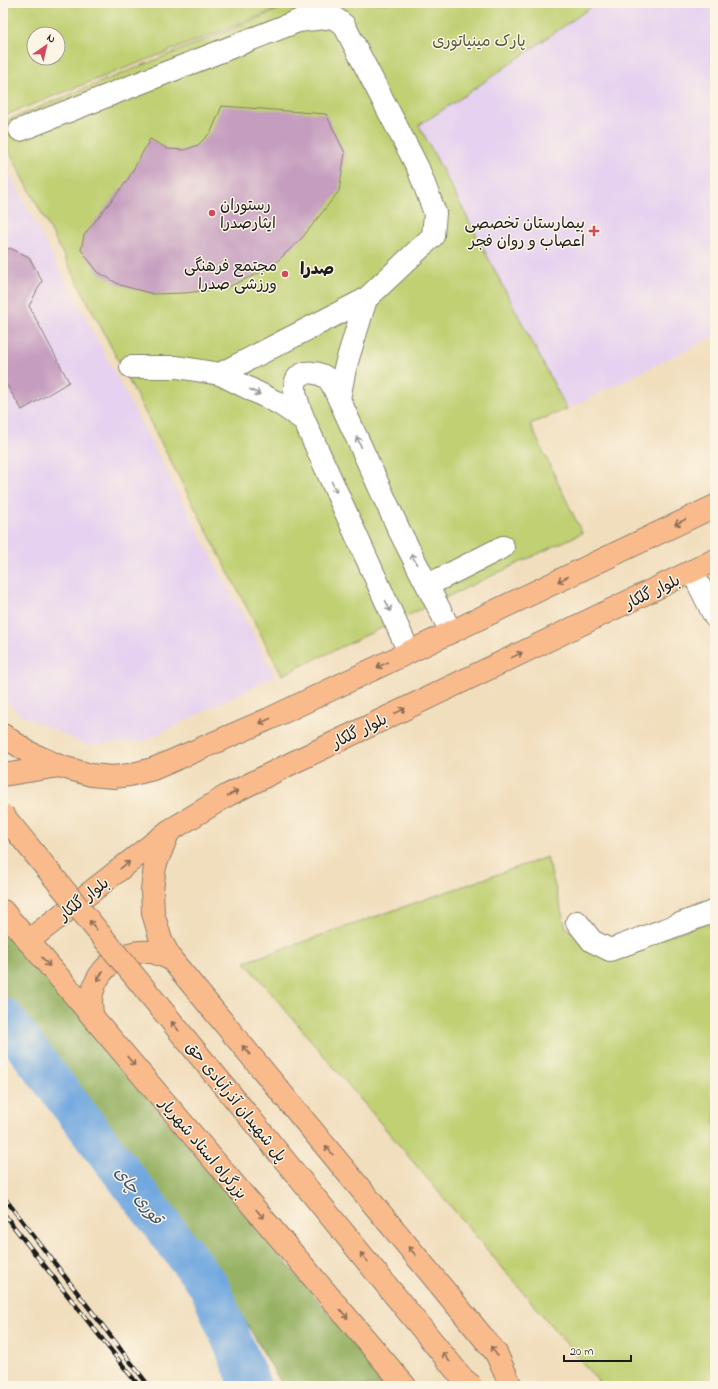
<svg xmlns="http://www.w3.org/2000/svg" width="718" height="1389" viewBox="0 0 718 1389" font-family="'Indie Flower','Playpen Sans Arabic',sans-serif">
  <rect width="100%" height="100%" fill="#fcf5e5"/>
  <filter id="ink" filterUnits="userSpaceOnUse"><feTurbulence type="fractalNoise" baseFrequency=".025" numOctaves="2"/><feDisplacementMap in="SourceGraphic" scale="8" xChannelSelector="R" yChannelSelector="G"/><feConvolveMatrix kernelMatrix="1 2 1 2 8 2 1 2 1" color-interpolation-filters="sRGB"/></filter>
  <filter id="wash" filterUnits="userSpaceOnUse"><feTurbulence type="fractalNoise" baseFrequency=".012" numOctaves="4" result="noise"/><feDisplacementMap in="SourceGraphic" scale="16" xChannelSelector="R" yChannelSelector="G"/><feGaussianBlur stdDeviation="0.9" result="paint"/><feColorMatrix in="noise" values="0 0 0 0 0 0 0 0 0 0 0 0 0 0 0 0 0 1.4 0 .05"/><feComposite in="paint" operator="in"/></filter>
  <g filter="url(#wash)">
    <rect width="100%" height="100%" fill="#f1debd"/>
    <!-- built -->
    <g fill="#e6d2f0">
      <path d="M597,3H715V336L567,409L419,125L464,95Z"/>
      <path d="M3,162L275,676L144,741L87,745L21,715L3,699Z"/>
    </g>
    <!-- green -->
    <g fill="#c0d073" stroke="#6e7648" fill-rule="evenodd">
      <path d="M3,3H292L3,116ZM34,34H58V58H34Z"/>
      <path d="M295,3H597L464,96L419,125L567,409L530,424L582,533L282,675L3,139V122Z"/>
      <path d="M547,857L566,928L611,955L715,920V1386H602L245,962Z"/>
    </g>
    <!-- forest -->
    <path fill="#98b265" stroke="#5a6740" d="M3,923L159,1112L390,1386H283L240,1312L97,1124L3,1006Z"/>
    <g fill="none" stroke-linecap="round" stroke-linejoin="round">
      <!-- river -->
      <path stroke="#72a8e0" stroke-width="40" d="M3,1017L209,1286L251,1386"/>
    </g>
    <g id="blocks">
      <!-- building -->
      <g fill="#c59dbf">
        <path d="M222,106L326,114L345,153L339,191L302,238L270,268L226,288L185,293L153,294L120,285L98,272L81,250L84,235L127,181L150,139L168,149L184,150L198,145L211,132Z"/>
        <path d="M10,248L29,257L42,281L29,306L69,382L22,410L3,379V253Z"/>
      </g>
    </g>
  </g>
  <g filter="url(#ink)">
    <use href="#blocks" fill-opacity="0" stroke="#867d6c" stroke-width="1"/>
    <g fill="none" stroke-linecap="round" stroke-linejoin="round">
      <defs>
        <g id="minor">
          <path d="M20,130L298,21L333,17L344,25L418,168L435,213L433,236L366,299L220,374"/>
          <path d="M366,299L345,368L339,399L399,530L451,632"/>
          <path d="M131,367H177L220,374L280,404L304,420L409,652"/>
          <path d="M304,420C300,409 292,392 296,381C301,368 321,372 329,380C333,385 336,393 339,399"/>
          <path d="M692,571L715,617"/>
          <path d="M428,585L503,547"/>
          <path d="M577,922L592,941L610,950L715,911"/>
        </g>
        <g id="major">
          <path d="M59,766L91,775L113,777L129,775L153,769L269,719L715,506"/>
          <path d="M28,941L169,831L228,795L292,763L715,560"/>
        </g>
        <g id="highway">
          <path d="M3,735L28,752L59,766"/>
          <path d="M3,775L59,766"/>
          <path d="M169,831L155,866L152,890L153,913L161,940L171,959L496,1353L511,1386"/>
          <path d="M3,911L405,1386"/>
          <path d="M92,1016C92,1009 90,1001 92,994C98,967 122,949 151,952C157,953 165,957 171,959"/>
        </g>
      </defs>
      <!-- minor casing -->
      <use href="#minor" stroke="#867d6c" stroke-width="24"/>
      <!-- major casing -->
      <use href="#major" stroke="#867d6c" stroke-width="24"/>
      <!-- highway casing -->
      <use href="#highway" stroke="#867d6c" stroke-width="24"/>
      <!-- minor -->
      <use href="#minor" stroke="#fff" stroke-width="22"/>
      <!-- major -->
      <use href="#major" stroke="#fabb8c" stroke-width="22"/>
      <!-- highway -->
      <use href="#highway" stroke="#fabb8c" stroke-width="22"/>
      <defs>
        <g id="rail">
          <path d="M3,1196L149,1386"/>
          <path d="M3,1213L139,1386"/>
        </g>
      </defs>
      <!-- rail casing -->
      <use href="#rail" stroke="#1c1c1c" stroke-width="4.5"/>
      <!-- rail -->
      <use href="#rail" stroke="#fcf5e5" stroke-width="3" stroke-dasharray="9" stroke-linecap="butt"/>
      <defs>
        <path id="highway-bridge" d="M3,815L463,1379L472,1386"/>
      </defs>
      <!-- highway-bridge casing -->
      <use href="#highway-bridge" stroke="#867d6c" stroke-width="24" stroke-linecap="butt"/>
      <!-- highway-bridge -->
      <use href="#highway-bridge" stroke="#fabb8c" stroke-width="22"/>
    </g>
    <!-- one-way arrows -->
    <defs><path id="oneway-shaft" d="M-6 0H5M1.5-3L5.5 0L1.5 3" fill="none" stroke-width="1.6" stroke-linecap="round" stroke-linejoin="round"/></defs>
    <g stroke="#999">
      <use href="#oneway-shaft" transform="translate(255 392) rotate(27)"/>
      <use href="#oneway-shaft" transform="translate(359 442) rotate(-115)"/>
      <use href="#oneway-shaft" transform="translate(334 487) rotate(66)"/>
      <use href="#oneway-shaft" transform="translate(414 559) rotate(-117)"/>
      <use href="#oneway-shaft" transform="translate(388 606) rotate(66)"/>
    </g>
    <g stroke="#8b6c54">
      <use href="#oneway-shaft" transform="translate(680 522) rotate(154)"/>
      <use href="#oneway-shaft" transform="translate(563 579) rotate(154)"/>
      <use href="#oneway-shaft" transform="translate(517 655) rotate(-26)"/>
      <use href="#oneway-shaft" transform="translate(382 665) rotate(154)"/>
      <use href="#oneway-shaft" transform="translate(400 711) rotate(-26)"/>
      <use href="#oneway-shaft" transform="translate(265 721) rotate(156)"/>
      <use href="#oneway-shaft" transform="translate(233 793) rotate(-28)"/>
      <use href="#oneway-shaft" transform="translate(125 865) rotate(-38)"/>
      <use href="#oneway-shaft" transform="translate(93 925) rotate(-129)"/>
      <use href="#oneway-shaft" transform="translate(46 962) rotate(49)"/>
      <use href="#oneway-shaft" transform="translate(100 976) rotate(123)"/>
      <use href="#oneway-shaft" transform="translate(175 1026) rotate(-129)"/>
      <use href="#oneway-shaft" transform="translate(246 1050) rotate(-130)"/>
      <use href="#oneway-shaft" transform="translate(131 1061) rotate(50)"/>
      <use href="#oneway-shaft" transform="translate(329 1150) rotate(-130)"/>
      <use href="#oneway-shaft" transform="translate(260 1214) rotate(50)"/>
      <use href="#oneway-shaft" transform="translate(412 1251) rotate(-130)"/>
      <use href="#oneway-shaft" transform="translate(364 1257) rotate(-129)"/>
      <use href="#oneway-shaft" transform="translate(344 1314) rotate(50)"/>
      <use href="#oneway-shaft" transform="translate(494 1351) rotate(-125)"/>
      <use href="#oneway-shaft" transform="translate(446 1357) rotate(-129)"/>
    </g>
  </g>
  <!-- markers -->
  <g fill="#d1495b" stroke="#fcf5e5" stroke-width="1.5">
    <circle cx="212" cy="213" r="4"/>
    <path d="M592 225h4v4h4v4h-4v4h-4v-4h-4v-4h4z"/>
    <circle cx="285" cy="274" r="4"/>
  </g>
  <g text-anchor="middle" stroke-width="3" stroke-linejoin="round" paint-order="stroke">
    <!-- park labels -->
    <g font-size="16" fill="#555b3a" stroke="#fcf5e5">
      <text x="479" y="46">پارک مینیاتوری</text>
    </g>
    <!-- poi labels -->
    <g font-size="16" fill="#1c1c1c" stroke="#fcf5e5" text-anchor="end">
      <text x="220" y="210" text-anchor="start">رستوران<tspan x="220" dy="18">ایثارصدرا</tspan></text>
      <text x="585" y="228">بیمارستان تخصصی<tspan x="585" dy="18">اعصاب و روان فجر</tspan></text>
      <text x="277" y="271">مجتمع فرهنگی<tspan x="277" dy="18">ورزشی صدرا</tspan></text>
    </g>
    <!-- street labels -->
    <g font-size="16" fill="#1c1c1c" stroke="#fcf5e5">
      <text transform="translate(652 591) rotate(-26)" y="6">بلوار گلکار</text>
      <text transform="translate(359 730) rotate(-26)" y="6">بلوار گلکار</text>
      <text transform="translate(83 898) rotate(-38)" y="6">بلوار گلکار</text>
      <text transform="translate(237 1101) rotate(51)" y="6">پل شهیدان آذرآبادی حق</text>
      <text transform="translate(204 1148) rotate(50)" y="6">بزرگراه استاد شهریار</text>
    </g>
    <!-- neighbourhood labels -->
    <g font-size="17" font-weight="bold" fill="#1c1c1c" stroke="#fcf5e5">
      <text x="317" y="274">صدرا</text>
    </g>
    <!-- water labels -->
    <g font-size="17" font-style="italic" fill="#3e546a" stroke="#fcf5e5">
      <text transform="translate(139 1195) rotate(53)" y="6">قوری چای</text>
    </g>
  </g>
  <!-- margin -->
  <rect width="718" height="1389" fill="none" stroke="#fcf5e5" stroke-width="16"/>
  <!-- north arrow -->
  <g transform="translate(46 46) rotate(34)"><circle r="19" fill="#fcf5e5" stroke="#a29e95"/>
  <path d="M0-3L7 15L0 10L-7 15Z" fill="#d1495b"/>
  <text y="-6" font-size="11" font-weight="bold" text-anchor="middle" fill="#1c1c1c">N</text>
  </g>
  <!-- scale -->
  <path d="M564 1355v6h67v-6" fill="none" stroke="#1c1c1c" stroke-width="2"/>
  <text x="570" y="1355" font-size="12" fill="#1c1c1c" stroke="#fcf5e5" stroke-width="3" paint-order="stroke">20 m</text>
</svg>
